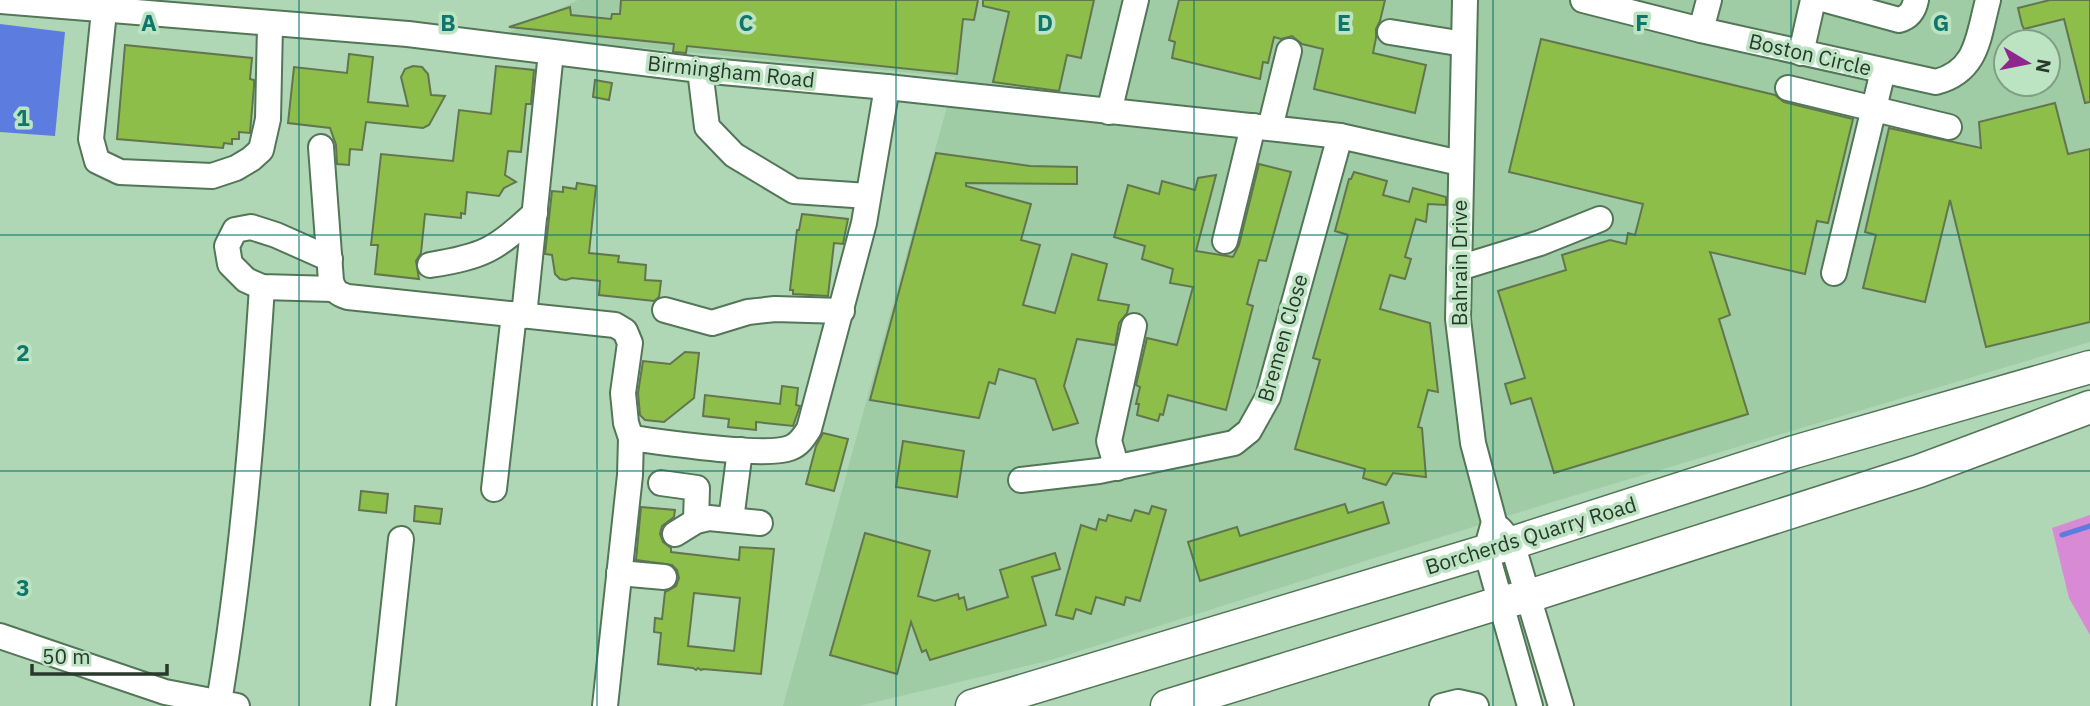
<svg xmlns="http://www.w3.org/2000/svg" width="2090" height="706" viewBox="0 0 2090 706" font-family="'IBM Plex Sans',sans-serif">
  <rect width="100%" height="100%" fill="#b0d7b5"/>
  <!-- built -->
  <path fill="#9fcca5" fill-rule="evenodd" d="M578,0H2090V342L1546,504L1051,660L859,706H783L955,77L504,35ZM2006,42H2048V84H2006Z"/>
  <!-- green -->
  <path fill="#d98ad5" d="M2090,515V635L2069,598L2052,528Z"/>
  <!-- water -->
  <path fill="#5d7cdf" d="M0,24L65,32L55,136L0,132Z"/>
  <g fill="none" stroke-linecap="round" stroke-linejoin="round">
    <!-- stream -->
    <path stroke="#5d7cdf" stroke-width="5" d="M2062,535L2090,526"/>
  </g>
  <!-- building -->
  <g fill="#8dbe49" stroke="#63754e" stroke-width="2" fill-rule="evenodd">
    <path d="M621,0H978L974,20L963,19L957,74L687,46L686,53L673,52L674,44L509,27L570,7L571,15L611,19L612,14H620Z"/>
    <path d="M983,0H1094L1081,58L1067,55L1059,91L993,82L1009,12L983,6Z"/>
    <path d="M1179,0H1385L1380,21L1376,29V38L1373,53L1426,65L1415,113L1314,89L1323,49L1302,44L1292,36L1281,39L1274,37L1268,63L1263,62L1260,79L1172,58L1175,42L1169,40Z"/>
    <path d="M2050,0H2090V102L2085,103L2064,19L2024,29L2022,25L2018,8Z"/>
    <path d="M1541,39L1775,95L1784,102L1853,119L1828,223L1817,221L1805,274L1710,252L1730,315L1719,319L1748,414L1554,473L1531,398L1511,404L1505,384L1525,378L1498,291L1566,270L1562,255L1610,240L1626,244L1628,233L1635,235L1643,204L1509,172Z"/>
    <path d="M125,45L252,58L250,79L254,80V86L250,133L239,132V139H232V144L224,143L223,148L117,139Z"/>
    <path d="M349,54L373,57L368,102L408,106L401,77L405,69L413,66L422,67L428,74L431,95L445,96L429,125L423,128L366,122L362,150L350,149L349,165L337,164L336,145L330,128L288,123L294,67L347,73Z"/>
    <path d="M496,66L534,70L531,104H526L521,152L508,151L505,175L516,182L504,188L499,196L467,192L465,214L461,213V218L425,214L421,253L416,261L419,279L375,274L378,245H371L381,154L453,161L459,110L491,114Z"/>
    <path d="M595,80L612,83L609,100L593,97Z"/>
    <path d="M2055,103L2068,154L2090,149V322L1986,347L1950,200L1925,302L1863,288L1876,235L1865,232L1889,128L1981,148L1979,122Z"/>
    <path d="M936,153L1030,166L1077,167V184L966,183V186L1031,204L1021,240L1040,245L1023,305L1055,313L1072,254L1107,264L1098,300L1129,305L1127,313L1119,323L1115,345L1077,339L1064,386L1078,423L1053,430L1035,379L999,369L995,384L989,382L979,418L870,400Z"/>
    <path d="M1259,164L1291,172L1266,261L1259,260L1247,304L1253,306L1226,410L1168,395L1163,415L1160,414L1158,421L1137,415L1139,404H1136L1140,387L1136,385L1147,338L1177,345L1193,287L1170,283L1173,269L1142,259L1145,246L1114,237L1128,185L1159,194L1162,181L1195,190L1198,178L1216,175L1196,251L1233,257L1239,245Z"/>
    <path d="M1354,172L1387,181L1383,195L1409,202L1413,188L1446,197V205L1428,204L1426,222L1416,219L1405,257L1411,259L1405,279L1390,275L1380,309L1430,323L1438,392L1428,390L1418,427L1422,428L1426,477L1393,473L1386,485L1363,478L1365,469L1295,449L1320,360L1313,358L1348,235L1335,231L1349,179H1351Z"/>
    <path d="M577,183L596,186L589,253L619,256L618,262L646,265L645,280L661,281L659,297L654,301L599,295L600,281L572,278L566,280L560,279L555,274L552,255L545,254L552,191L563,192V187L576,189Z"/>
    <path d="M802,214L848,219L843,244L834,243L828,296L793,294V290H790L797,230H799Z"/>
    <path d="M685,352L699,353L694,398L664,422L645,420L640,415L638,393L643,361L670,364Z"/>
    <path d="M782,386L798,388L796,405L800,406L793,426L756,422V430L728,427L729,419L703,416L705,395L780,404Z"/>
    <path d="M823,433L848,439L834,491L806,484L816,446Z"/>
    <path d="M903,441L964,451L957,497L896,487Z"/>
    <path d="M361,491L388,494L386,513L359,510Z"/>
    <path d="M1383,502L1389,523L1200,581L1188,542L1237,527L1240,536L1345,504L1348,513Z"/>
    <path d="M415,506L442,509L440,524L414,521Z"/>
    <path d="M1152,506L1166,510L1140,601L1126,597L1124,605L1096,597L1091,614L1076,609L1073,619L1056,615L1081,525L1096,530L1099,519L1106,521L1108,515L1131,521L1135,510L1149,514Z"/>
    <path d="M641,507L675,510L674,517L662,526L660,534L663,542L671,548V552L739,560L740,547L774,549L761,674L703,669L701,670L698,668L696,670L693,668L658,664L661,633L654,632L655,618L662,619L665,592L676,586L679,578L677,570L672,565L636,560ZM694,593L740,598L734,651L688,646Z"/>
    <path d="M865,533L930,551L918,596L935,601L958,594L959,599L964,597L967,610L1008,597L1000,570L1055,553L1060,569L1032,577L1046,625L930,660L926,650L922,652L911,622L897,674L830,655Z"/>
  </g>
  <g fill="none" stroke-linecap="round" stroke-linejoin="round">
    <defs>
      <g id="minor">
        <path d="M1465,0L1458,319L1473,443L1494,522L1486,551L1530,706"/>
        <path d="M1583,0L1701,30L1936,82C1978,71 1978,37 1988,0"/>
        <path d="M1826,0L1899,20C1910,17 1914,10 1916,0"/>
        <path d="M0,1L408,34L700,70L887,87L1296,131L1340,136L1460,163"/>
        <path d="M104,11L91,139L97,161L120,172L212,176L236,168L251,159L261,150L268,119L270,25"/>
        <path d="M1701,30L1709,0"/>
        <path d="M1390,32L1464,44"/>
        <path d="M1801,53L1813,0"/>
        <path d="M700,70L707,127L734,155L794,191L868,196"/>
        <path d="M1788,88L1949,127"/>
        <path d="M1109,112L1136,0"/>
        <path d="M1270,128L1289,51"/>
        <path d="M321,147L331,281C334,291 338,294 348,297L615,325L625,331L630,343L623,393L626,423L631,438C663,442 764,458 790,448C799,445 804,437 809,429L864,223L887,87"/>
        <path d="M1225,241L1253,126"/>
        <path d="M330,259L276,235L251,227L235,230L227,246L230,264L246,280L262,287L333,289"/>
        <path d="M430,265C485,256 495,250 535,213"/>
        <path d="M1459,268L1540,243L1600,219"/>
        <path d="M1834,273L1883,71"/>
        <path d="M665,310L712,323L748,312L775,309L842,311"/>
        <path d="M524,316L551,52"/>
        <path d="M1117,468L1109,441L1134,326"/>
        <path d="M1021,480L1099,471L1234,443L1249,431L1268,397L1340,136"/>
        <path d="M661,483L697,488L696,521"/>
        <path d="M494,489L514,314"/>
        <path d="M731,520L740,450"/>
        <path d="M1500,529L1512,543L1561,706"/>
        <path d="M675,534L696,521L709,518L760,523"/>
        <path d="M619,573L664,577"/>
        <path d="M0,636L165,692L237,706"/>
        <path d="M219,702C242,565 253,425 262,287"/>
        <path d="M383,706L401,539"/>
        <path d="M605,706L630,475L631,438"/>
        <path d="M1442,706L1458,702L1476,706"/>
      </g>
      <g id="major">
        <path d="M972,706L1512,543L1794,452L2090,367"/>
        <path d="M1167,706L1499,603L1529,596L1919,471L2090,407"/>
      </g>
    </defs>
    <!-- minor casing -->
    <use href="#minor" stroke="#527657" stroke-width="28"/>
    <!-- major casing -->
    <use href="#major" stroke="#527657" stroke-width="35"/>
    <!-- minor -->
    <use href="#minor" stroke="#fff" stroke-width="24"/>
    <!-- major -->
    <use href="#major" stroke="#fff" stroke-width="32"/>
  </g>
  <!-- grid -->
  <path fill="none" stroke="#0f766e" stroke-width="2" stroke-opacity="0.55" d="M299,0V706M597,0V706M896,0V706M1194,0V706M1493,0V706M1791,0V706M0,235H2090M0,471H2090"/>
  <g text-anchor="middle" stroke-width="7" stroke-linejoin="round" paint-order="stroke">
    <!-- street labels -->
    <g font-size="21" fill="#28382b" stroke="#bce4c2">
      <text transform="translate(1810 55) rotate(13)" y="7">Boston Circle</text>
      <text transform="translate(731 72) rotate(6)" y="7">Birmingham Road</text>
      <text transform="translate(1460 263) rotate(-90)" y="7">Bahrain Drive</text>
      <text transform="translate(1283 338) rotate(-74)" y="7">Bremen Close</text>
      <text transform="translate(1531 536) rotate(-17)" y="7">Borcherds Quarry Road</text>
    </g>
  </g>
  <g font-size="23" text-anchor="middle" font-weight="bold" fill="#0f766e" stroke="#bce4c2" stroke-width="7" stroke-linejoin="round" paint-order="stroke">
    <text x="149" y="31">A</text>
    <text x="448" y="31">B</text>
    <text x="746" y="31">C</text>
    <text x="1045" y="31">D</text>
    <text x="1344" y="31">E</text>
    <text x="1642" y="31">F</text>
    <text x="1941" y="31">G</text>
    <text x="23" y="126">1</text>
    <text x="23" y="361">2</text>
    <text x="23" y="596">3</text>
  </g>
  <!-- north arrow -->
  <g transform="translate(2027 63) rotate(100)"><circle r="33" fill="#bce4c2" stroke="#819f86" stroke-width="2"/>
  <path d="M0-5L12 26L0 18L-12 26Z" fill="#8f288d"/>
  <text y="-10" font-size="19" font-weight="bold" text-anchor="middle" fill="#28382b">N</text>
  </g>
  <!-- scale -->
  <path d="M32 664v10h135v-10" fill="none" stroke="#28382b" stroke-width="3.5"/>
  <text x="42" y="664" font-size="21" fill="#28382b" stroke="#bce4c2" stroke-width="5" paint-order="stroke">50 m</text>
</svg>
